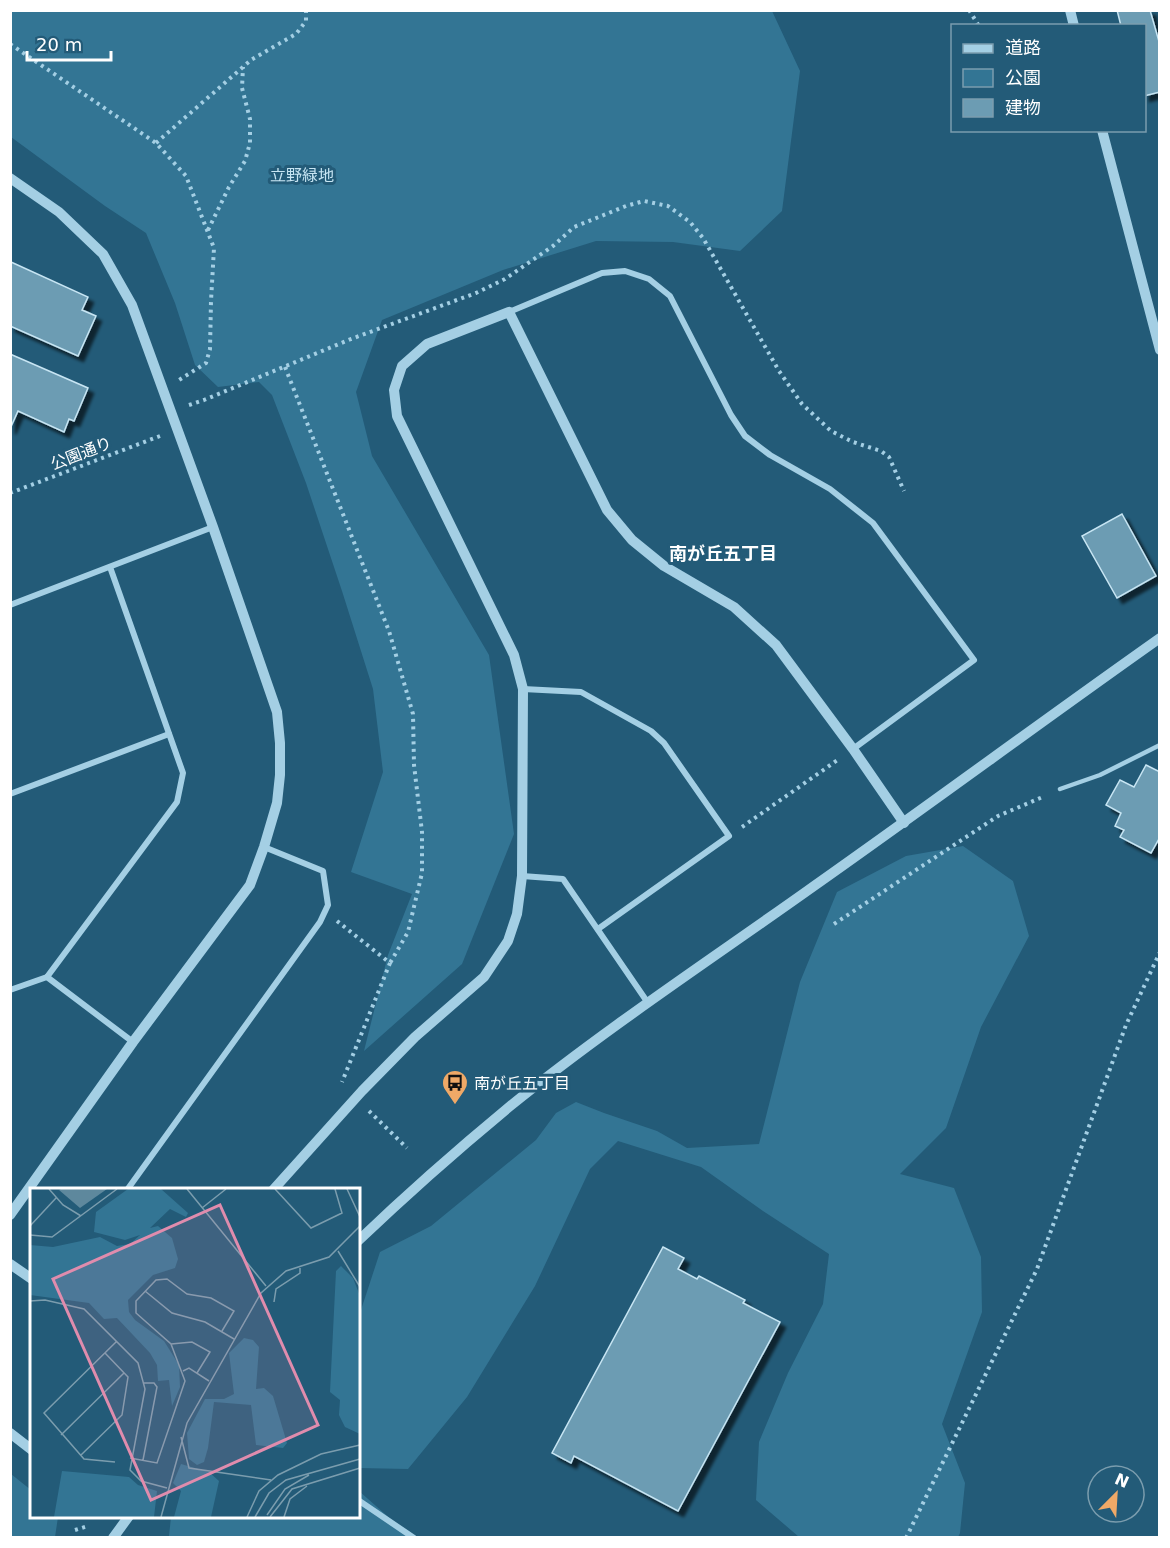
<svg xmlns="http://www.w3.org/2000/svg" width="1170" height="1548" viewBox="0 0 1170 1548" font-family="'DejaVu Sans','Noto Sans JP',sans-serif">
  <defs>
    <filter id="shadow"><feDropShadow dx="5.5" dy="5.5" stdDeviation="1.5" flood-color="#0009"/></filter>
  </defs>
  <rect width="100%" height="100%" fill="#235b78"/>
  <!-- green -->
  <g fill="#337594">
    <path d="M11,10L772,11L800,71L782,211L740,251L673,242L596,241L503,270L382,320L356,392L372,456L489,655L514,834L462,964L364,1051L388,955L412,894L351,872L383,772L373,689L342,591L306,483L272,395L259,382L218,387L195,365L175,303L146,233L105,206L11,137Z"/>
    <path d="M963,846L1013,881L1029,936L981,1027L946,1128L900,1174L954,1188L981,1257L982,1312L942,1424L965,1483L960,1533L958,1537H799L756,1500L759,1442L788,1373L823,1304L829,1254L763,1211L701,1167L618,1141L590,1169L535,1286L467,1397L408,1469L359,1468V1316L380,1252L431,1226L536,1140L556,1113L576,1102L604,1113L657,1131L687,1148L759,1144L800,982L837,892L906,856Z"/>
    <path d="M11,1474L31,1490L32,1516L58,1517L55,1537H11Z"/>
    <path d="M359,1491L411,1537L170,1538L169,1536L171,1517L358,1516Z"/>
  </g>
  <!-- building -->
  <g fill="#6c9cb3" stroke="#c7e5f3" stroke-width="1.5" filter="url(#shadow)">
    <path d="M1117,10H1150L1160,45V92L1144,96V26H1121Z"/>
    <path d="M11,262L88,297L82,310L96,316L78,356L10,326Z"/>
    <path d="M10,354L88,388L74,421L69,419L64,432L18,411L10,429Z"/>
    <path d="M1122,514L1156,576L1117,598L1082,536Z"/>
    <path d="M1146,765L1160,772V837L1151,853L1120,837L1124,830L1115,826L1121,813L1106,805L1120,780L1134,787Z"/>
    <path d="M663,1247L684,1258L678,1269L697,1279L699,1276L745,1300L743,1303L780,1322L678,1511L574,1456L571,1463L552,1453Z"/>
  </g>
  <g fill="none" stroke-linecap="round" stroke-linejoin="round">
    <!-- path -->
    <g stroke="#a4cfe4" stroke-width="4" stroke-dasharray="3 4.5" stroke-linecap="butt">
      <path d="M969,10L979,26"/>
      <path d="M10,44L156,143L186,176L214,248L211,301L210,349L206,363L179,380"/>
      <path d="M156,143L251,60L296,34L306,21V10"/>
      <path d="M208,230L229,187L245,161L250,143V119L242,88L243,67"/>
      <path d="M285,367L389,631L413,714L414,765L422,832V873L408,932L390,963"/>
      <path d="M189,405L204,400L351,339L476,293L505,279L553,246L574,227L626,206L644,201L668,206L690,222L703,238L779,371L802,404L831,431L853,442L881,451L889,457L904,491"/>
      <path d="M10,493L160,436"/>
      <path d="M742,827L839,759"/>
      <path d="M337,921L390,963L342,1082"/>
      <path d="M834,924L998,816L1045,796"/>
      <path d="M369,1111L407,1148"/>
      <path d="M75,1530L88,1526"/>
      <path d="M906,1538L1037,1269L1126,1025L1160,952"/>
    </g>
    <!-- service -->
    <path stroke="#a4cfe4" stroke-width="4.5" d="M1060,789L1100,775L1160,745"/>
    <!-- minor -->
    <g stroke="#a4cfe4" stroke-width="6">
      <path d="M509,312L602,273L625,271L649,279L670,296L731,415L745,436L770,455L830,489L873,523L974,660L853,749"/>
      <path d="M10,605L213,527"/>
      <path d="M523,689L581,692L651,731L664,743L729,836L598,929"/>
      <path d="M10,794L169,734"/>
      <path d="M522,876L563,879L648,1003"/>
      <path d="M47,977L133,1042"/>
      <path d="M10,990L47,977L177,802L183,773L110,567"/>
      <path d="M127,1190L320,922L328,905L323,871L264,847"/>
      <path d="M358,1500L414,1538"/>
    </g>
    <!-- tertiary -->
    <g stroke="#a4cfe4" stroke-width="10">
      <path d="M1070,10L1074,26"/>
      <path d="M1102,130L1160,350"/>
      <path d="M10,178L59,212L103,254L132,305L213,527L277,712L280,743V775L277,803L264,847L250,885L133,1042L10,1215"/>
      <path d="M273,1190L362,1091L415,1037L484,977L508,941L517,914L522,876L523,689L514,655L397,416L394,390L402,366L427,344L509,312L607,510L632,540L664,566L734,607L776,645L853,749L904,823"/>
      <path d="M358,1241C407,1194 457,1150 509,1107C604,1030 707,962 807,891C925,808 1041,722 1160,638"/>
      <path d="M10,1264L32,1279"/>
      <path d="M10,1433L32,1450"/>
      <path d="M113,1538L129,1516"/>
    </g>
  </g>
  <!-- icons -->
  <defs>
    <symbol id="bus-pin" viewBox="-11 -11 22 30"><path d="M0 17L-7.5 6A9.5 9.5 0 1 1 7.5 6Z" fill="#efa967" stroke="#235b78"/><path d="M-5-6H5V4H4V6H2V4H-2V6H-4V4H-5ZM-3.5-4V0h7V-4ZM-3.5 1.2v1.5H-2V1.2ZM2 1.2v1.5H3.5V1.2Z" fill="#111"/></symbol>
  </defs>
  <g fill-rule="evenodd">
    <use href="#bus-pin" x="440" y="1068" width="30" height="40"/>
  </g>
  <g text-anchor="middle" stroke-width="6" stroke-linejoin="round" paint-order="stroke">
    <!-- park labels -->
    <g font-size="16" fill="#c7e5f3" stroke="#235b78">
      <text x="302" y="181">立野緑地</text>
    </g>
    <!-- street labels -->
    <g font-size="16" fill="#fff" stroke="#235b78">
      <text transform="translate(81 453) rotate(-21)" y="6">公園通り</text>
    </g>
    <!-- poi labels -->
    <g font-size="16" fill="#fff" stroke="#235b78" text-anchor="start">
      <text x="474" y="1089">南が丘五丁目</text>
    </g>
    <!-- neighbourhood labels -->
    <g font-size="18" font-weight="bold" fill="#fff" stroke="#235b78">
      <text x="723" y="560">南が丘五丁目</text>
    </g>
  </g>
  <!-- overview -->
  <g transform="translate(30 1188)">
    <rect width="330" height="330" fill="#235b78"/>
    <path d="M98,1H131L158,25L156,29L140,21L120,40L128,38L142,50L148,71L145,80L123,87L98,112L99,124L105,132L134,153L149,177L150,199L142,218L139,192L128,193L127,177L120,165L87,130L74,131L59,115L0,107V57L23,59L70,49L87,58L100,56L110,47L95,52L64,44L66,24ZM311,78L323,90L330,108V246L315,239L309,227L310,212L300,204L306,83ZM214,150L223,152L229,159L226,201L234,200L243,208L257,255L253,260L226,257L221,217L184,214L178,260L174,274L167,277L159,271L157,245L175,211H194L204,206L199,165ZM151,276L179,284L189,293L181,329H144L151,303L143,295ZM32,283L99,289L108,297L127,303L124,329H24Z" fill="#337594"/>
    <path d="M77,1L50,20L29,2L31,1Z" fill="#5e889d"/>
    <path fill="none" stroke="#7b9dae" stroke-width="1.5" d="M19,1L33,17L51,28M157,1L236,98M245,1L281,40L312,25L305,1M317,1L330,29M172,20L196,1M0,38L26,10M0,47L22,49L87,1M308,63L330,99M115,103L142,125L175,134L204,151M0,113L15,112L54,121L108,175L115,201L100,282L111,293L137,300M244,114L246,101L270,85V78M141,156L162,154L180,164L167,185M153,183L159,180L179,193M31,247L94,185M151,249L159,280L241,292M51,267L92,227L98,189L75,165M100,270L127,275L155,193L141,156L106,125V113L126,92L137,91L157,106L181,110L204,123L192,143M113,272L127,199L124,195H114M85,274L54,271L14,225L87,153M237,327L255,301L279,287M131,329L157,235L231,105L256,83L299,69L330,38M217,329L229,303L248,287L291,266L330,257M225,329L239,305L256,292L330,271M240,329L262,301L330,280M254,329L260,311L277,298"/>
    <path fill="#e08cad" fill-opacity="0.15" stroke="#e08cad" stroke-width="3" d="M190,17L288,237L121,312L23,91Z"/>
    <rect width="330" height="330" fill="none" stroke="#fff" stroke-width="3"/>
  </g>
  <!-- border -->
  <rect width="1170" height="1548" fill="none" stroke="#ffffff" stroke-width="24"/>
  <!-- legend -->
  <rect x="951" y="24" width="195" height="108" fill="#235b78" stroke="#7b9dae" stroke-width="1.5"/>
  <rect x="963" y="44" width="30" height="9" fill="#a4cfe4" stroke="#7b9dae" stroke-width="1.5"/>
  <text x="1005" y="54" font-size="18" fill="#ffffff">道路</text>
  <rect x="963" y="69" width="30" height="18" fill="#337594" stroke="#7b9dae" stroke-width="1.5"/>
  <text x="1005" y="84" font-size="18" fill="#ffffff">公園</text>
  <rect x="963" y="99" width="30" height="18" fill="#6c9cb3" stroke="#7b9dae" stroke-width="1.5"/>
  <text x="1005" y="114" font-size="18" fill="#ffffff">建物</text>
  <!-- north arrow -->
  <g transform="translate(1116 1494) rotate(24)"><circle r="28" fill="#235b78" stroke="#7b9dae" stroke-width="1.5"/>
  <path d="M0-4.5L10 22L0 15L-10 22Z" fill="#efa967"/>
  <text y="-9" font-size="16" font-weight="bold" text-anchor="middle" fill="#ffffff">N</text>
  </g>
  <!-- scale -->
  <path d="M27 51v9h84v-9" fill="none" stroke="#ffffff" stroke-width="3"/>
  <text x="36" y="51" font-size="18" fill="#ffffff" stroke="#235b78" stroke-width="4.5" paint-order="stroke">20 m</text>
</svg>
